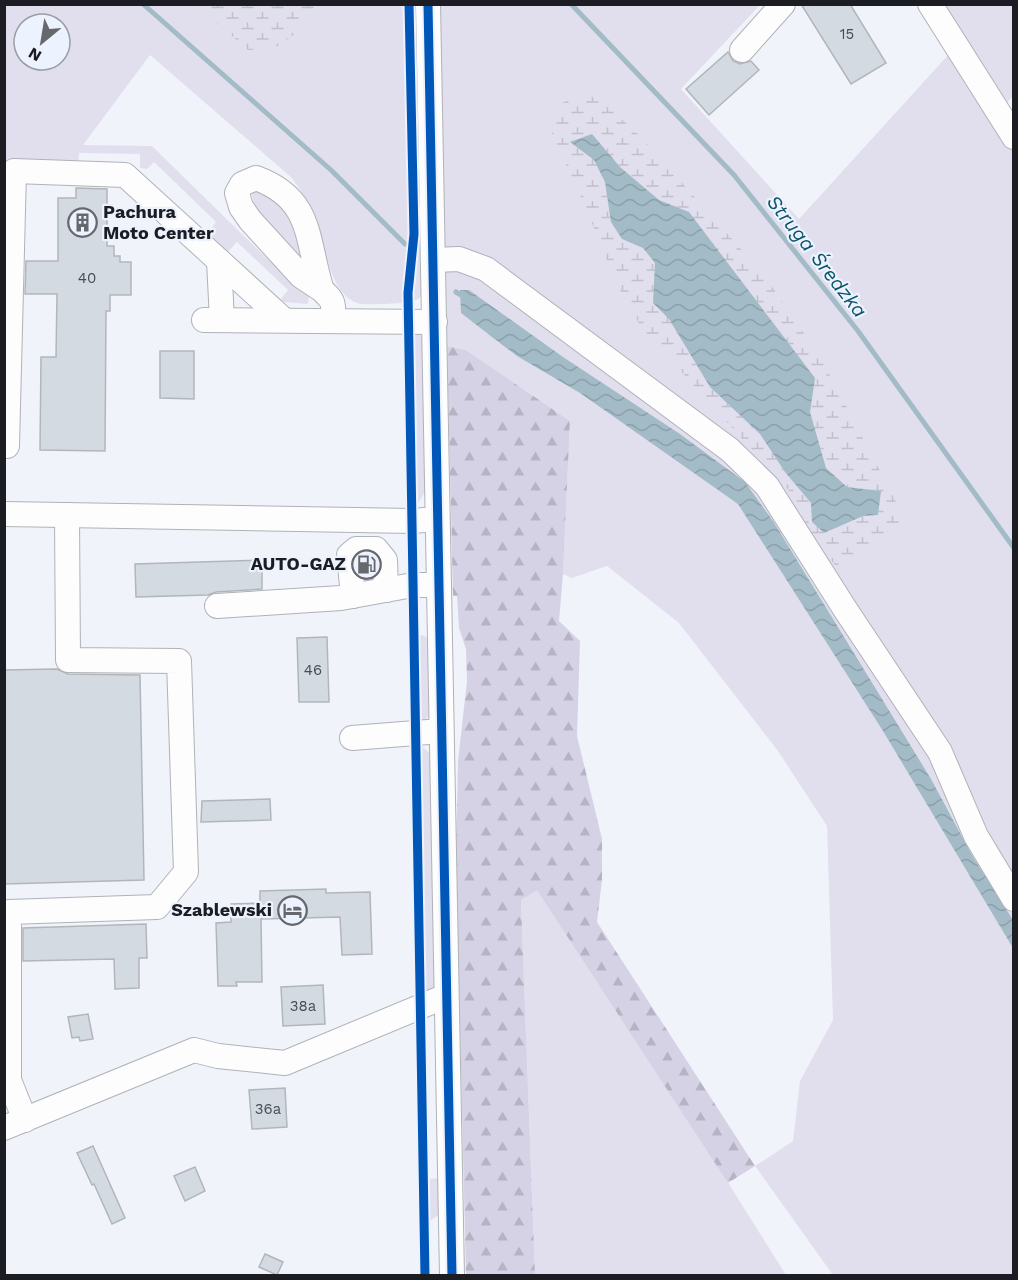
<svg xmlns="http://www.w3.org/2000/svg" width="1018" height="1280" viewBox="0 0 1018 1280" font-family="'Work Sans',sans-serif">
  <defs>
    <pattern id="forest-firs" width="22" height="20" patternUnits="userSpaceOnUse" patternTransform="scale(1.5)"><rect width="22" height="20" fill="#d5d2e5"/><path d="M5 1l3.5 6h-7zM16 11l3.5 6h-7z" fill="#b6b4c4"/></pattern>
    <pattern id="wetland-marsh" width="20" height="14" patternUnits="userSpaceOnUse" patternTransform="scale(1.5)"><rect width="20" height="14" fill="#e1dfed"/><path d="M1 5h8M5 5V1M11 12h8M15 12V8" fill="none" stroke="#c0bfcb"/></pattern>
    <pattern id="water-waves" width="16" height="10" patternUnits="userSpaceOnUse" patternTransform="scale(1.5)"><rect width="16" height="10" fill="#a2bbc6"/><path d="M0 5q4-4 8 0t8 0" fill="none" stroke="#8ba0aa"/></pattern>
  </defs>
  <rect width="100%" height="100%" fill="#f0f4fa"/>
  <!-- green -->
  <g fill="#e1dfed" fill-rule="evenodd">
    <path d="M418,4L423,294L418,299L412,302L418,238L413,5Z"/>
    <path d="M5,5H197L211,16L316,7L319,5H405L409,224L404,303C394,303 365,306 357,303C328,293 324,238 314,214C308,200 300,190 292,178L150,55L83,145L152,146L284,275L309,295L308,304L284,302L281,299L288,290L237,242L227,253L206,236L216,222L154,162L147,169L140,168V154L79,153L78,167L5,166ZM24,24H60V60H24Z"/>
    <path d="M440,5H760L681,89L799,219L949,54L1013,151V887L771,483L444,252Z"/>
    <path d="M938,5H1013V96L1002,108Z"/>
    <path d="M255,190C292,205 300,239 312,273C292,252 254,222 252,192Z"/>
    <path d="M446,269H469L751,475L905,704L1013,907V1275H833L755,1166L793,1141L800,1081L833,1020L827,826L778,751L679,623L607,566L572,578L563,574L570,421L466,350L447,346Z"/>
    <path d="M412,332H418L423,338L427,489L416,506Z"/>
    <path d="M417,634L425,636L430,643L431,714L420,725Z"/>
    <path d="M420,745L431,754L437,990L426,1000Z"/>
    <path d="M537,889L692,1125L786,1275H535L521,900Z"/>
    <path d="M441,1178L440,1214L430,1221L429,1179Z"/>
  </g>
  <!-- forest -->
  <path fill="url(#forest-firs)" d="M447,346L466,350L570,421L563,574L559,621L580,641L577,736L602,839V880L597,922L755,1166L728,1183L537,890L521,900L535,1275H466L456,864L458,761L467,681L466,649L459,628L457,596H453Z"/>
  <!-- wetland -->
  <g fill="url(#wetland-marsh)" fill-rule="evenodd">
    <path d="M197,5H319L295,34L275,48L248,50Z"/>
    <path d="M586,93L612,110L643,139L764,275L822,360L905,519L878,540L837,568L809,530L793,495L641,327L618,287L584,204L550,129L559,104ZM592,134L620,167L659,200L689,212L814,377L810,412L826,468L847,487L881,491L878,515L863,516L824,533L811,504L785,472L760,434L711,387L669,318L653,303L655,263L643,248L622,239L611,222L605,182L594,160L571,142Z"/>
  </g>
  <!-- water -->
  <g fill="url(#water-waves)">
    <path d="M592,134L620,167L659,200L689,212L815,378L810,412L826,468L847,487L881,491L878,515L863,516L824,533L812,522L811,503L785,472L760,434L710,387L669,319L653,303L655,263L643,248L622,239L611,222L605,182L594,160L570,142Z"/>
    <path d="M460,290H469L563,357L680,434L745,482L773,521L931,779L973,857L1013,920V948L883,731L738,504L580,393L517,356L461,313Z"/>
  </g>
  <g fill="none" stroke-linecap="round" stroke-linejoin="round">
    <!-- stream -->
    <g stroke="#a2bbc6" stroke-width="5">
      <path d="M143,4L331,170L405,244"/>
      <path d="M571,4L734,175L858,331L1014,548"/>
      <path d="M456,292L466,298"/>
    </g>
  </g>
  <!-- building -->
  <g fill="#d3dae1" stroke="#b2b6bb" stroke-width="1.5">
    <path d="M801,4H850L886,63L851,84Z"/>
    <path d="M728,52L733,61L740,64L751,61L759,70L709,115L686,89Z"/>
    <path d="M76,188L107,189V246H114V256H120V262H131V295H110V311H106L105,451L40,450L41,357H56L57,294H25L26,261H58V198H76Z"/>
    <path d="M160,351H194V399L160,398Z"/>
    <path d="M262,560V589L216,592L208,595L136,597L135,564Z"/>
    <path d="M327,637L329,702H299L297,638Z"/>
    <path d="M57,669L68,674L140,675L144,880L4,884V670Z"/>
    <path d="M270,799L271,820L201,822L202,801Z"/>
    <path d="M326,889V893L370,892L372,954L342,955L340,917L261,919L262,982H236L237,986H218L216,923L231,922V904L260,903V891Z"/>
    <path d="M146,924L147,958H139V988L115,989L114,959L23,961V928Z"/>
    <path d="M323,985L325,1024L283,1026L281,987Z"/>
    <path d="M88,1014L93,1039L80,1041L79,1037L72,1038L68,1017Z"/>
    <path d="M285,1088L287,1127L252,1129L249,1090Z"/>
    <path d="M93,1146L125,1218L112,1224L94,1184L92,1185L77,1153Z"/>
    <path d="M195,1167L205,1191L185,1201L174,1176Z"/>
    <path d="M265,1254L283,1262L277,1275L259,1267Z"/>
  </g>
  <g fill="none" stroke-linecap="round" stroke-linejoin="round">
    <defs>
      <g id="minor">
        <path d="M428,4L452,1276"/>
        <path d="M930,4L1014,137"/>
        <path d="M742,50L783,4"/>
        <path d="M434,260L459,259L486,269L730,450L767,486L845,609L940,752L976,836L1014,899"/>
        <path d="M219,261L222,320"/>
        <path d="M322,290L301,276L250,220L241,207L237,193L242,184L256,178C313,199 306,239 321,287C323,293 330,296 332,302C334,307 333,315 334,320"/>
        <path d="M204,320L435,322"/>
        <path d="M7,446L14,171L125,175L284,320"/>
        <path d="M4,514L412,521L437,519"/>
        <path d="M353,596L349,555L356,549H376L385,560L386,590"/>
        <path d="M217,606L341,598L413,585H439"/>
        <path d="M352,738L441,731"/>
        <path d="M4,1080H9V912L157,907L186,872L179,661L68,660L67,515"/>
        <path d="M9,1080L25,1120"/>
        <path d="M4,1128L194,1050L218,1056L285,1063L446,996"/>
      </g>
    </defs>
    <!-- minor casing -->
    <use href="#minor" stroke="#afb2b7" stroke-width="26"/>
    <!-- minor -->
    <use href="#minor" stroke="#fdfdfe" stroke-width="24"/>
    <defs>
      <g id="cycleway">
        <path d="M409,4L414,234L408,293L425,1276"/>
        <path d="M428,4L452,1276"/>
      </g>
    </defs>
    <!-- cycleway casing -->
    <use href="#cycleway" stroke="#ecf3fe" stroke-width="13"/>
    <!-- cycleway -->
    <use href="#cycleway" stroke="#0057b8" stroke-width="9"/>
  </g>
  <!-- icons -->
  <defs>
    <symbol id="building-ring" viewBox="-11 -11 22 22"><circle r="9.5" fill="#ecf3fe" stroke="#66686e" stroke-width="1.5"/><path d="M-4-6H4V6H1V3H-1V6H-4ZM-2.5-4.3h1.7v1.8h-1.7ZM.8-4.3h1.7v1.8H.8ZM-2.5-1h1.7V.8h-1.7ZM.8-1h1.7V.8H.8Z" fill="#66686e"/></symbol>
    <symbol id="fuel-ring" viewBox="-11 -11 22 22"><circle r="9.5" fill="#ecf3fe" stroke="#66686e" stroke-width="1.5"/><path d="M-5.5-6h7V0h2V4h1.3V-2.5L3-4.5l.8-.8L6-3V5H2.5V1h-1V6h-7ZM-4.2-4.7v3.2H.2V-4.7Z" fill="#66686e"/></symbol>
    <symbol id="hotel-ring" viewBox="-11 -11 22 22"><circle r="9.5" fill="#ecf3fe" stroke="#66686e" stroke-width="1.5"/><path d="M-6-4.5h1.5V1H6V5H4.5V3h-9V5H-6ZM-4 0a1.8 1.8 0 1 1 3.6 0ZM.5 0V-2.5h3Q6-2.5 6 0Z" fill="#66686e"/></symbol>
  </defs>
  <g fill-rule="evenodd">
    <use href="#building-ring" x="66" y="206" width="33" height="33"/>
    <use href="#fuel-ring" x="350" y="548" width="33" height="33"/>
    <use href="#hotel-ring" x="276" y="894" width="33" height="33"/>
  </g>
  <g text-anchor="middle" stroke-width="4.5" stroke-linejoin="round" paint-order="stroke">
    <!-- number labels -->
    <g font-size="15" fill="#494c52">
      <text x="847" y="39">15</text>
      <text x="87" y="283">40</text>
      <text x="313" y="675">46</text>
      <text x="303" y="1011">38a</text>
      <text x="268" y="1114">36a</text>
    </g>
    <!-- poi labels -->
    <g font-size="18" font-weight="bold" fill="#1b1d22" stroke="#ecf3fe" text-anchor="end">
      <text x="103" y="218" text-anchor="start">Pachura<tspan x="103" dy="21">Moto Center</tspan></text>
      <text x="346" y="570">AUTO-GAZ</text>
      <text x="272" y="916">Szablewski</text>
    </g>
    <!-- water labels -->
    <g font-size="20" font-style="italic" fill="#0b5367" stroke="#ecf3fe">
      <text transform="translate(817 256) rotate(52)" y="7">Struga Średzka</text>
    </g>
  </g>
  <!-- border -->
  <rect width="1018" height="1280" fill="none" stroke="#1b1d22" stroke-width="12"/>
  <!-- north arrow -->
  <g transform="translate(42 42) rotate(210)"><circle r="28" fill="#ecf3fe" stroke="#989da6" stroke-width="1.5"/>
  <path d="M0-4.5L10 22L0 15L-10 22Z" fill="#66686e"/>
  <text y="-9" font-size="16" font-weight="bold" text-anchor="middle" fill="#1b1d22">N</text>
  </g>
</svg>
